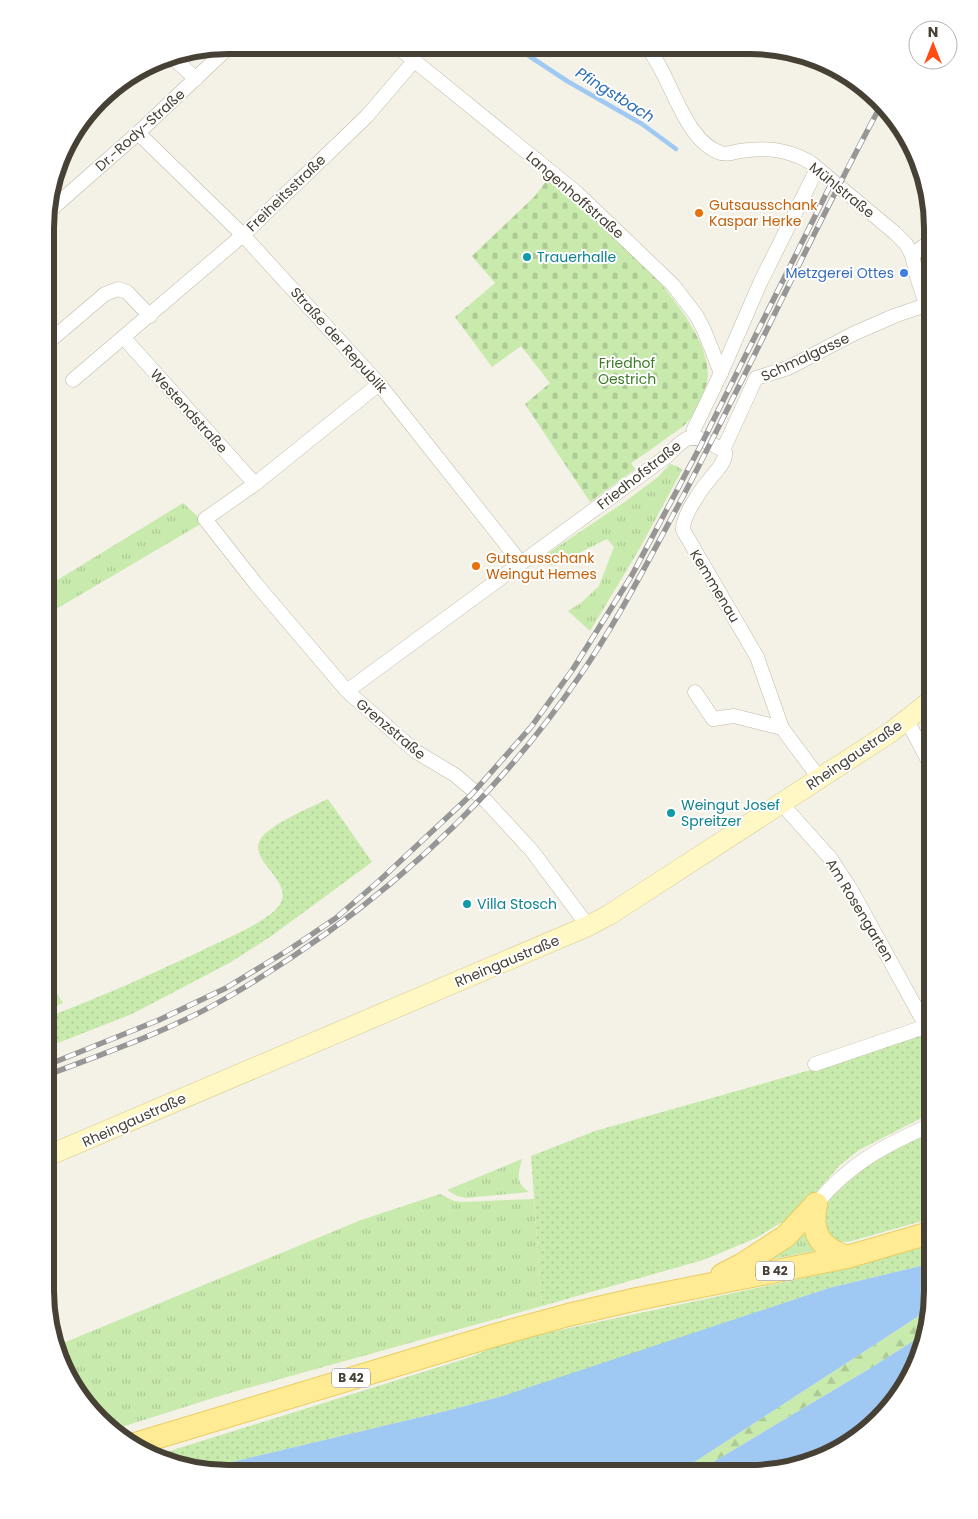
<svg xmlns="http://www.w3.org/2000/svg" width="978" height="1519" viewBox="0 0 978 1519" font-family="Poppins,sans-serif">
  <defs>
    <pattern id="grass-tufts" width="24" height="20" patternUnits="userSpaceOnUse" patternTransform="scale(1.25)"><rect width="24" height="20" fill="#c8eaad"/><path d="M3 7l-1-3M5 7V3M7 7l1-3M15 17l-1-3M17 17v-4M19 17l1-3" fill="none" stroke="#adca95"/></pattern>
    <pattern id="forest-firs" width="22" height="20" patternUnits="userSpaceOnUse" patternTransform="scale(1.25)"><rect width="22" height="20" fill="#c8eaad"/><path d="M5 1l3.5 6h-7zM16 11l3.5 6h-7z" fill="#adca95"/></pattern>
    <pattern id="cemetery-stones" width="16" height="16" patternUnits="userSpaceOnUse" patternTransform="scale(1.25)"><rect width="16" height="16" fill="#c8eaad"/><path d="M2 7V4a2 2 0 0 1 4 0v3zM10 15v-3a2 2 0 0 1 4 0v3z" fill="#adca95"/></pattern>
    <pattern id="park-dots" width="8" height="8" patternUnits="userSpaceOnUse" patternTransform="scale(1.25)"><rect width="8" height="8" fill="#c8eaad"/><path d="M2 2h.1M6 6h.1" fill="none" stroke="#adca95" stroke-width="1.8" stroke-linecap="round"/></pattern>
  </defs>
  <rect width="100%" height="100%" fill="#f4f1e6"/>
  <!-- grass -->
  <g fill="url(#grass-tufts)">
    <path d="M670,464L679,467L682,470L640,548L590,631L568,611L582,602L599,586L614,547L607,539L555,565H549L544,556L626,501L658,477Z"/>
    <path d="M183,503L204,522L46,615V587Z"/>
    <path d="M45,974L63,1003L45,1011Z"/>
    <path d="M522,1159C518,1175 515,1182 529,1192L466,1198L457,1196L447,1190Z"/>
    <path d="M440,1194L454,1201L462,1202L534,1199L542,1306L226,1394L112,1430L59,1361L56,1346L361,1220Z"/>
    <path d="M808,1225L820,1250L756,1262Z"/>
  </g>
  <!-- forest -->
  <path fill="url(#forest-firs)" d="M931,1308L926,1333L869,1369L693,1474H676Z"/>
  <!-- cemetery -->
  <path fill="url(#cemetery-stones)" d="M547,180C592,210 725,327 706,386C702,397 696,411 689,420C684,427 675,432 668,437C656,446 643,455 631,463L635,469L590,502L525,404L550,383L521,346L492,367L455,317L495,283L472,256L535,196Z"/>
  <!-- park -->
  <g fill="url(#park-dots)">
    <path d="M328,799L372,862L270,937L231,962L132,1014L45,1048V1018C101,997 155,973 209,947C228,938 264,923 278,907C298,883 248,862 260,840C268,825 311,807 328,799Z"/>
    <path d="M933,1030V1112L859,1150L840,1165L799,1212L756,1238L703,1260L542,1306L531,1156L595,1131L814,1069Z"/>
    <path d="M933,1130V1218L848,1242C837,1242 829,1238 824,1227C813,1201 862,1167 880,1156C897,1146 915,1138 933,1130Z"/>
    <path d="M933,1243V1263L829,1288L614,1360L503,1396L442,1412L198,1470L160,1454L471,1357L497,1346L523,1338L855,1267Z"/>
  </g>
  <!-- water -->
  <g fill="#9fc9f3">
    <path d="M933,1263L931,1308L676,1474L204,1472L198,1470L442,1412L503,1396L829,1288Z"/>
    <path d="M926,1333L919,1361L895,1402L820,1460L750,1474H693L869,1369Z"/>
  </g>
  <g fill="none" stroke-linecap="round" stroke-linejoin="round">
    <!-- stream -->
    <path stroke="#9fc9f3" stroke-width="4.5" d="M514,46L567,81L642,124L676,149"/>
    <defs>
      <g id="minor">
        <path d="M395,45L577,193L673,285L696,315L704,330L721,373"/>
        <path d="M646,46C671,74 683,141 721,153C728,155 734,152 740,151C766,147 786,149 810,162L895,233L906,244L912,255L917,277L933,325"/>
        <path d="M171,56L196,79"/>
        <path d="M138,133L243,235L379,384L521,563"/>
        <path d="M47,213L138,133L231,45"/>
        <path d="M912,255L933,239"/>
        <path d="M124,338L255,484"/>
        <path d="M46,344L105,294L118,289L127,292L150,316"/>
        <path d="M73,380L243,235L367,116L414,61"/>
        <path d="M379,384L255,484L205,519L256,584L347,691L415,751L455,775L487,802L532,851L588,926"/>
        <path d="M693,438L694,429L721,373L761,281L817,169"/>
        <path d="M723,450L725,452C726,462 716,471 710,479C701,489 682,517 683,530L757,657L782,728L819,778"/>
        <path d="M723,450L756,378L788,368L855,333L894,316L926,305"/>
        <path d="M347,691L667,456C672,451 679,443 685,440C696,433 713,445 723,450"/>
        <path d="M695,692L713,719L734,716L782,728"/>
        <path d="M907,720L933,770"/>
        <path d="M781,803L831,859L850,888L926,1026"/>
        <path d="M815,1064L933,1024"/>
        <path d="M816,1204C850,1163 885,1145 933,1124"/>
      </g>
      <path id="secondary" d="M45,1157L588,926L609,915L891,732L933,699"/>
      <g id="primary">
        <path d="M816,1204C810,1232 819,1248 847,1257"/>
        <path d="M722,1275L743,1264L786,1236L816,1204"/>
        <path d="M135,1444L499,1334L568,1315L637,1299L847,1257L933,1232"/>
      </g>
    </defs>
    <!-- minor casing -->
    <use href="#minor" stroke="#bfbaa8" stroke-width="15"/>
    <!-- secondary casing -->
    <use href="#secondary" stroke="#d6ca93" stroke-width="21"/>
    <!-- primary casing -->
    <use href="#primary" stroke="#e9cd5f" stroke-width="24"/>
    <!-- minor -->
    <use href="#minor" stroke="#fff" stroke-width="14"/>
    <!-- secondary -->
    <use href="#secondary" stroke="#fff7c4" stroke-width="20"/>
    <!-- primary -->
    <use href="#primary" stroke="#ffeb93" stroke-width="22"/>
    <defs>
      <g id="rail">
        <path d="M45,1066L159,1020L226,988L290,949L336,918L379,881L472,794L531,727L573,669L632,575L701,445L831,184"/>
        <path d="M45,1076C107,1052 170,1031 228,997C367,916 488,810 579,677C617,622 647,563 679,504C748,373 809,238 880,107"/>
      </g>
    </defs>
    <!-- rail casing -->
    <use href="#rail" stroke="#969696" stroke-width="5.5"/>
    <!-- rail -->
    <use href="#rail" stroke="#fff" stroke-width="4" stroke-dasharray="11" stroke-linecap="butt"/>
  </g>
  <!-- markers -->
  <g fill="#e8710a" stroke="#fff" stroke-width="2">
    <circle cx="699" cy="213" r="5"/>
    <circle cx="476" cy="566" r="5"/>
  </g>
  <g fill="#0f9aa8" stroke="#fff" stroke-width="2">
    <circle cx="527" cy="257" r="5"/>
    <circle cx="671" cy="813" r="5"/>
    <circle cx="467" cy="904" r="5"/>
  </g>
  <circle fill="#3f7fe0" stroke="#fff" stroke-width="2" cx="904" cy="273" r="5"/>
  <g text-anchor="middle" stroke-width="4" stroke-linejoin="round" paint-order="stroke">
    <!-- shield labels -->
    <g fill="#fff" stroke="#7e7a72" stroke-width="1">
      <rect x="756" y="1261.5" width="38" height="19" rx="4"/>
      <rect x="332" y="1368.5" width="38" height="19" rx="4"/>
    </g>
    <g font-size="12" font-weight="bold" fill="#474135">
      <text x="775" y="1275">B 42</text>
      <text x="351" y="1382">B 42</text>
    </g>
    <!-- street labels -->
    <g font-size="14" fill="#474135" stroke="#fff">
      <text transform="translate(140 130) rotate(-42)" y="5">Dr.-Rody-Straße</text>
      <text transform="translate(842 190) rotate(39)" y="5">Mühlstraße</text>
      <text transform="translate(286 193) rotate(-44)" y="5">Freiheitsstraße</text>
      <text transform="translate(575 195) rotate(41)" y="5">Langenhoffstraße</text>
      <text transform="translate(339 340) rotate(48)" y="5">Straße der Republik</text>
      <text transform="translate(805 357) rotate(-25)" y="5">Schmalgasse</text>
      <text transform="translate(189 411) rotate(48)" y="5">Westendstraße</text>
      <text transform="translate(639 475) rotate(-38)" y="5">Friedhofstraße</text>
      <text transform="translate(715 586) rotate(59)" y="5">Kemmenau</text>
      <text transform="translate(391 729) rotate(40)" y="5">Grenzstraße</text>
      <text transform="translate(854 755) rotate(-34)" y="5">Rheingaustraße</text>
      <text transform="translate(860 910) rotate(59)" y="5">Am Rosengarten</text>
      <text transform="translate(507 961) rotate(-23)" y="5">Rheingaustraße</text>
      <text transform="translate(134 1120) rotate(-24)" y="5">Rheingaustraße</text>
    </g>
    <!-- food labels -->
    <g font-size="14" fill="#c56008" stroke="#fff" text-anchor="start">
      <text x="709" y="210">Gutsausschank<tspan x="709" dy="16">Kaspar Herke</tspan></text>
      <text x="486" y="563">Gutsausschank<tspan x="486" dy="16">Weingut Hemes</tspan></text>
    </g>
    <!-- culture labels -->
    <g font-size="14" fill="#0d838f" stroke="#fff" text-anchor="start">
      <text x="537" y="262">Trauerhalle</text>
      <text x="681" y="810">Weingut Josef<tspan x="681" dy="16">Spreitzer</tspan></text>
      <text x="477" y="909">Villa Stosch</text>
    </g>
    <!-- shop labels -->
    <g font-size="14" fill="#366cbe" stroke="#fff" text-anchor="end">
      <text x="894" y="278">Metzgerei Ottes</text>
    </g>
    <!-- park labels -->
    <g font-size="14" fill="#3d7b25" stroke="#fff">
      <text x="627" y="368">Friedhof<tspan x="627" dy="16">Oestrich</tspan></text>
    </g>
    <!-- water labels -->
    <g font-size="15" font-style="italic" fill="#296db7" stroke="#fff">
      <text transform="translate(615 95) rotate(32)" y="5">Pfingstbach</text>
    </g>
  </g>
  <!-- crop -->
  <path d="M0 0H978V1519H0ZM228 54H750A174 174 0 0 1 924 228V1291A174 174 0 0 1 750 1465H228A174 174 0 0 1 54 1291V228A174 174 0 0 1 228 54Z" fill="#fff" fill-rule="evenodd"/>
  <path fill="none" stroke="#474135" stroke-width="6" d="M228 54H750A174 174 0 0 1 924 228V1291A174 174 0 0 1 750 1465H228A174 174 0 0 1 54 1291V228A174 174 0 0 1 228 54Z"/>
  <!-- north arrow -->
  <g transform="translate(933 45)"><circle r="24" fill="#ffffff" stroke="#b5b3ae"/>
  <path d="M0-4L9 19L0 12L-9 19Z" fill="#ff4c11"/>
  <text y="-8" font-size="14" font-weight="bold" text-anchor="middle" fill="#474135">N</text>
  </g>
</svg>
